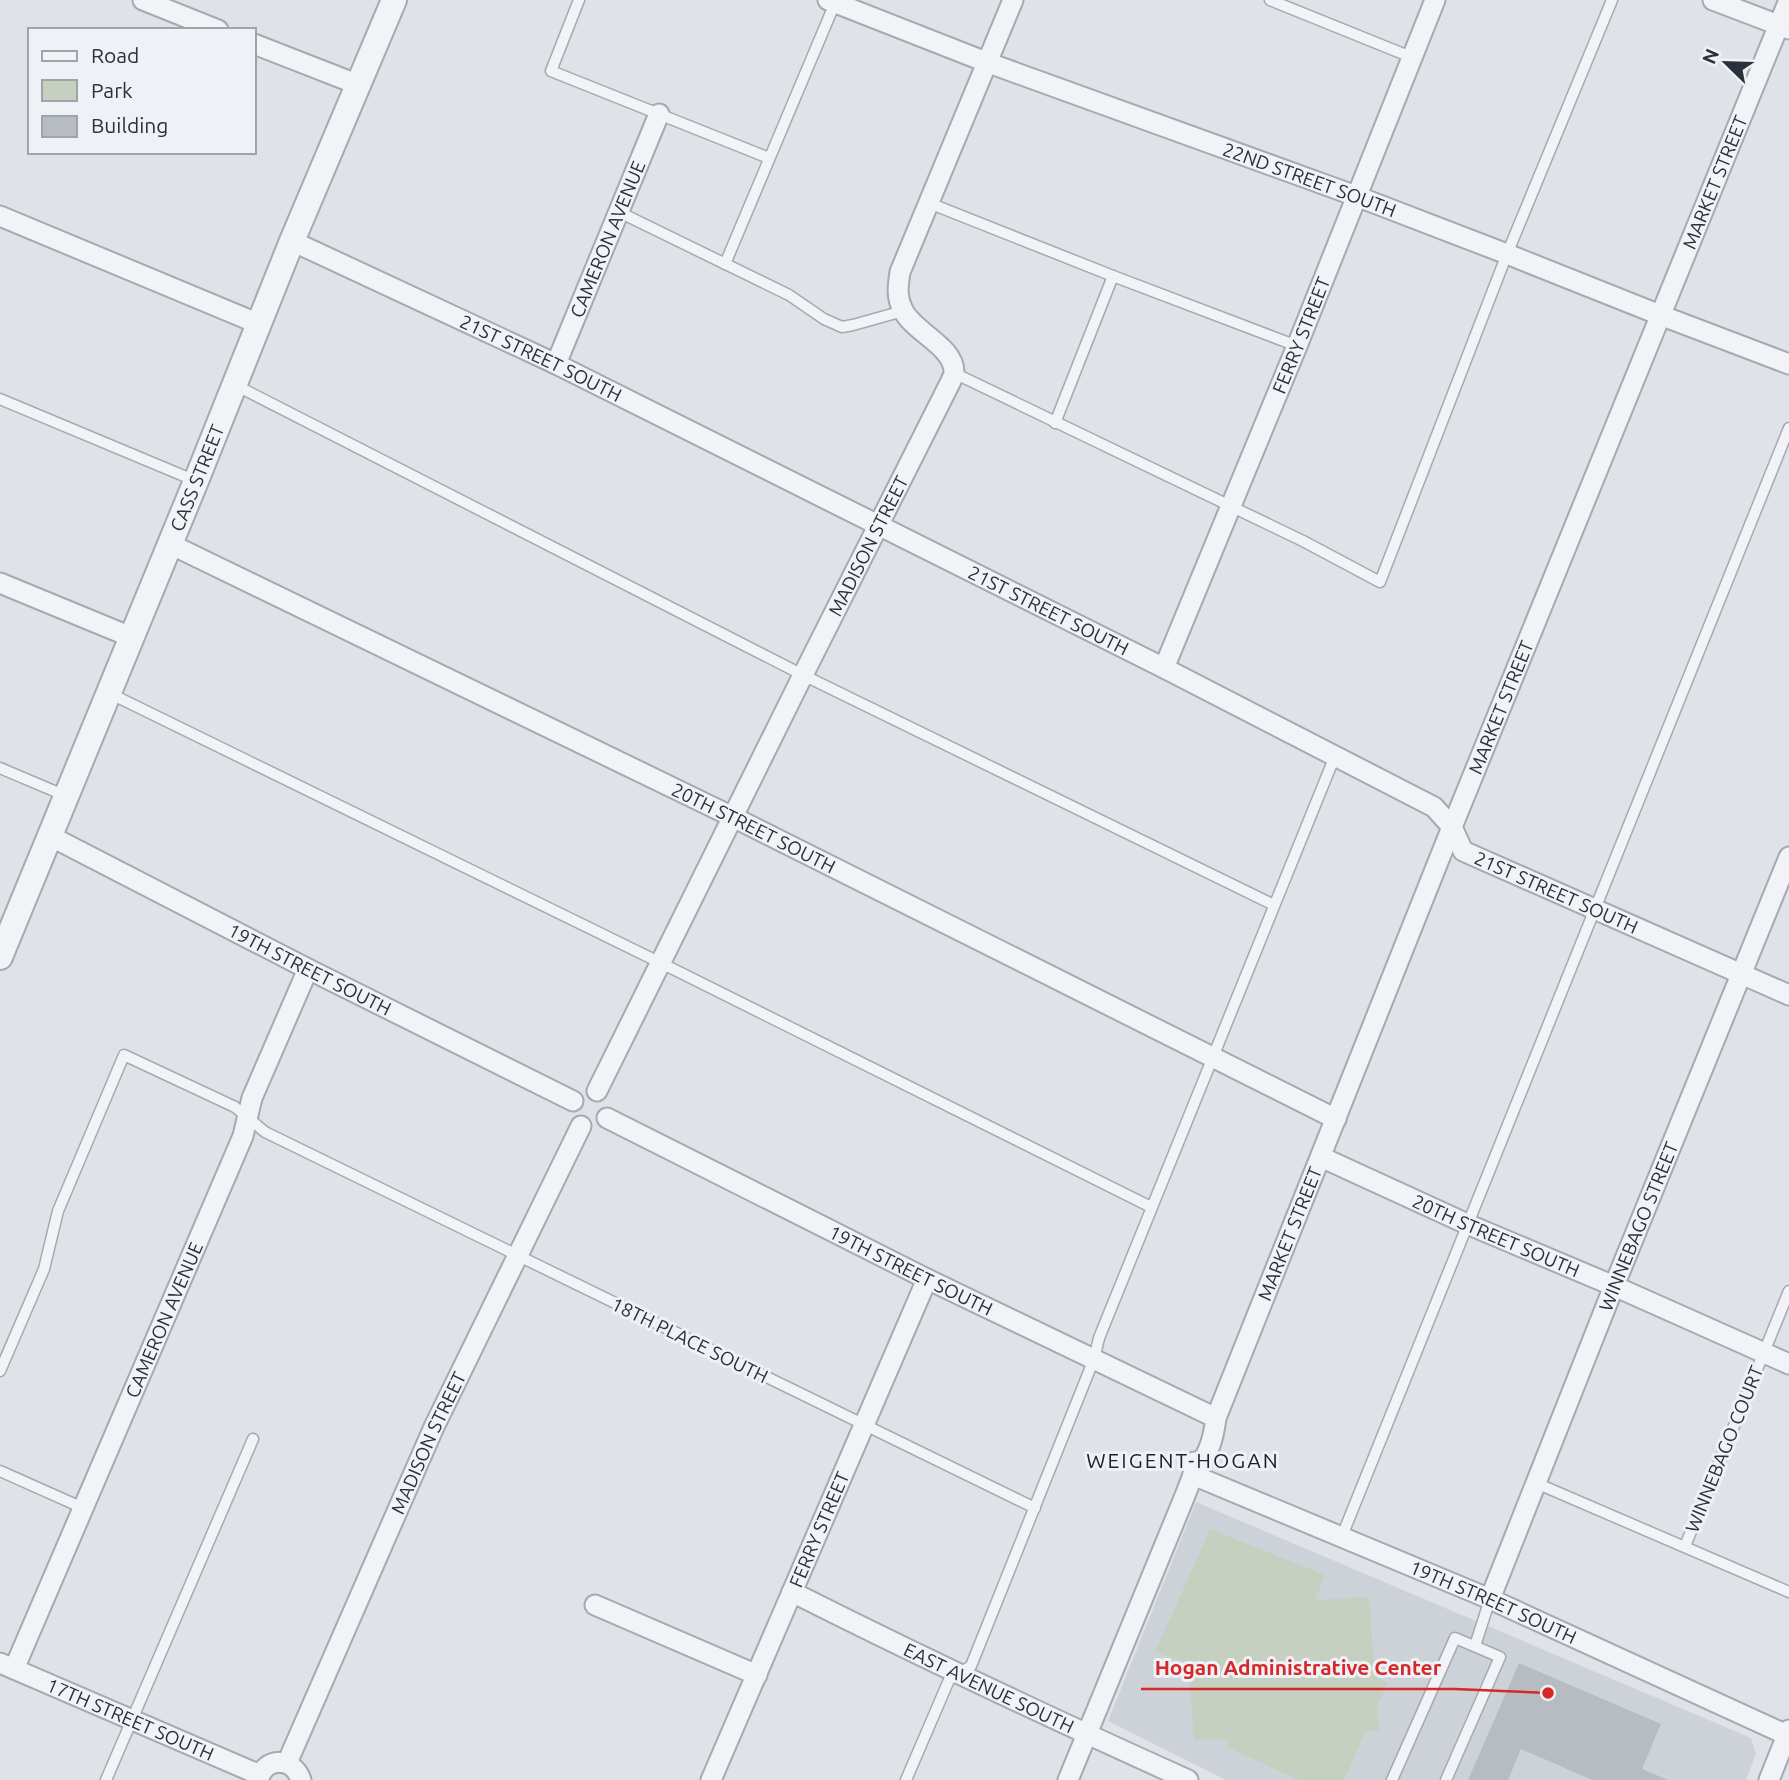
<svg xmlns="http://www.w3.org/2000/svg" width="1789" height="1780" viewBox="0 0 1789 1780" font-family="Ubuntu,sans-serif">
  <rect width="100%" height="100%" fill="#dfe2e7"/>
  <!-- built -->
  <path fill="#cdd2d9" d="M1196,1502L1751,1738L1756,1754L1746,1780H1226L1108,1721Z"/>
  <!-- green -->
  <path fill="#c5d0c1" d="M1210,1529L1325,1575L1315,1600L1369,1597L1375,1677L1388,1683L1377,1706L1379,1730L1366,1731L1344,1780H1298L1225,1746L1229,1739L1194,1740L1188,1663L1155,1652Z"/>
  <!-- building -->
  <path fill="#b7bcc3" d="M1519,1663L1661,1724L1642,1769L1668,1780H1592L1521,1749L1508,1780H1468Z"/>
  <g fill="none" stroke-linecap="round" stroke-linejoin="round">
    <defs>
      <g id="service">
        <path d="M579,0L551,71L769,158"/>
        <path d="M1270,0L1411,57"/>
        <path d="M929,203L1113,276L1297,346"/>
        <path d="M619,212L789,295L824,319L842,327L853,325L903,311"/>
        <path d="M725,264L835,3"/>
        <path d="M954,373L1303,541L1380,582L1507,254L1612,0"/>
        <path d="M235,385L803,675L1274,905"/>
        <path d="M0,399L196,481"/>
        <path d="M1055,423L1113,276"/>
        <path d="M109,693L661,963L1151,1207"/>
        <path d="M0,768L66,796"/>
        <path d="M0,1371L44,1269L58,1211L124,1055L235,1107L265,1132L1035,1508"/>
        <path d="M0,1471L83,1508"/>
        <path d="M1536,1483L1789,1592"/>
        <path d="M1342,1536L1789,428"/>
        <path d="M1685,1546L1789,1291"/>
        <path d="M1475,1646L1490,1599"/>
        <path d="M106,1780L253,1439"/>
        <path d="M906,1780L949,1680L971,1666L1094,1359L1099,1338L1335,756"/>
        <path d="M1392,1780L1455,1638L1500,1657L1446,1780"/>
      </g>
      <g id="minor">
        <path d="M143,0L218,30"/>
        <path id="s1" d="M828,0L986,62L1356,196L1507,254L1660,315L1789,364"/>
        <path d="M1713,0L1789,29"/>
        <path d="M254,44L359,85"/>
        <path d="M0,216L259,324"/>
        <path id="s2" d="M292,241L556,364L1164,668L1434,807L1452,827L1463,851L1789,995"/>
        <path id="s3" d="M556,364L659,114"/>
        <path id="s4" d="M170,544L733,817L1336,1119"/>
        <path d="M0,583L131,637"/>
        <path id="s5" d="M1164,668L1297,346L1435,0"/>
        <path id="s6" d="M50,836L308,969L573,1101"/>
        <path id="s7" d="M597,1091L803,675L950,383C951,381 954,374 954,372C954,346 913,332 903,310C896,297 898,286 900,272L1013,0"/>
        <path id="s8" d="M607,1118L927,1279L1216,1418"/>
        <path id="s9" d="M1321,1157L1467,1224L1614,1286L1789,1364"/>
        <path id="s10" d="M1193,1475C1208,1455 1213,1442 1216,1418L1452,827L1789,0"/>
        <path id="s11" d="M1193,1475L1490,1599L1789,1736"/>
        <path id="s12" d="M792,1592C923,1658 1055,1720 1188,1780"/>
        <path id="s13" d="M1490,1599L1614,1286L1789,857"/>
        <path d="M595,1605L757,1675"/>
        <path id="s14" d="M0,1663L260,1775"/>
        <path id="s15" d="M14,1669L243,1136L252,1098L308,969"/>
        <path id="s16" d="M287,1763L434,1427L581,1126"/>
        <path d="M258,1780C266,1756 293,1757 301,1780"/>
        <path id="s17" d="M711,1780L927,1279"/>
        <path d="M1068,1780L1184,1498L1193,1475L1194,1462"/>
        <path d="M1769,1780L1789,1730"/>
      </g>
      <g id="tertiary">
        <path id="s18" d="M0,957L196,481L292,241L394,0"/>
      </g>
    </defs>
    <!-- service casing -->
    <use href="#service" stroke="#a5a9b1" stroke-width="13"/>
    <!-- minor casing -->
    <use href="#minor" stroke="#a5a9b1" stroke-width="23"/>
    <!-- tertiary casing -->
    <use href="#tertiary" stroke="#a5a9b1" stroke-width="28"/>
    <!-- service -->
    <use href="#service" stroke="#f1f3f6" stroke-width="10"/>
    <!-- minor -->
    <use href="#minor" stroke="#f1f3f6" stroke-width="19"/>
    <!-- tertiary -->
    <use href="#tertiary" stroke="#f1f3f6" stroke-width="24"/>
  </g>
  <g text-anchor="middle" stroke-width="6" stroke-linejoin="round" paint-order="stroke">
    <!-- street labels -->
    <g font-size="19" fill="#29313d" stroke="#eef1f5">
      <text dy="7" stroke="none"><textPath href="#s1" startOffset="514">22ND STREET SOUTH</textPath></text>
      <text dy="7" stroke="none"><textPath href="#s10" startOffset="1395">MARKET STREET</textPath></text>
      <text dy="7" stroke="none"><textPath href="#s3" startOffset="135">CAMERON AVENUE</textPath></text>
      <text dy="7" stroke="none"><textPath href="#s5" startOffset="360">FERRY STREET</textPath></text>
      <text dy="7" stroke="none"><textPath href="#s2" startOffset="275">21ST STREET SOUTH</textPath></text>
      <text dy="7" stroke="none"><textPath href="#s18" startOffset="518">CASS STREET</textPath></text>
      <text dy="7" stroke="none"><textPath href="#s7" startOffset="609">MADISON STREET</textPath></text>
      <text dy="7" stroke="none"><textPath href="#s2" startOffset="842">21ST STREET SOUTH</textPath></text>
      <text dy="7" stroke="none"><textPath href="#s10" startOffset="828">MARKET STREET</textPath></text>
      <text dy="7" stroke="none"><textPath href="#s4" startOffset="649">20TH STREET SOUTH</textPath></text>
      <text dy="7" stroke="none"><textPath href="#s2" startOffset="1430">21ST STREET SOUTH</textPath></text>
      <text dy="7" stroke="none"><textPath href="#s6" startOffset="292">19TH STREET SOUTH</textPath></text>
      <text dy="7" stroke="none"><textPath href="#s13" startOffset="401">WINNEBAGO STREET</textPath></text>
      <text dy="7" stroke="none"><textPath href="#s10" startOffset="261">MARKET STREET</textPath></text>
      <text dy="7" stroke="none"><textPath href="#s9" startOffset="192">20TH STREET SOUTH</textPath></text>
      <text dy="7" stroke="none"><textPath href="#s8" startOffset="340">19TH STREET SOUTH</textPath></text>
      <text dy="7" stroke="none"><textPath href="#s15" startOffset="380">CAMERON AVENUE</textPath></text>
      <text transform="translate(690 1340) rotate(26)" y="7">18TH PLACE SOUTH</text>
      <text dy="7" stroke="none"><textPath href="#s16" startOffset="350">MADISON STREET</textPath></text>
      <text transform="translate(1724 1449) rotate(-68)" y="7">WINNEBAGO COURT</text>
      <text dy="7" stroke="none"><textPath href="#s17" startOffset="273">FERRY STREET</textPath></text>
      <text dy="7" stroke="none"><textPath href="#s11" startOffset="326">19TH STREET SOUTH</textPath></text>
      <text dy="7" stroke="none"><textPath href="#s12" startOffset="219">EAST AVENUE SOUTH</textPath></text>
      <text dy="7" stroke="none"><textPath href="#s14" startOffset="142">17TH STREET SOUTH</textPath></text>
    </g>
    <!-- neighbourhood labels -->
    <g font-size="21" letter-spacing="2" fill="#1c222d" stroke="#eef1f5">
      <text x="1183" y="1468">WEIGENT-HOGAN</text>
    </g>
  </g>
  <!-- callouts -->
  <path fill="none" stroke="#d62828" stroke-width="2.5" d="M1548 1693L1455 1689H1141"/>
  <circle fill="#d62828" stroke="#eef1f5" stroke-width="2.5" cx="1548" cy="1693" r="7"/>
  <g font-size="21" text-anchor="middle" font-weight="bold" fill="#d62828" stroke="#eef1f5" stroke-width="6" stroke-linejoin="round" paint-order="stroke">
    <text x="1298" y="1675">Hogan Administrative Center</text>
  </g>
  <!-- legend -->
  <rect x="28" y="28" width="228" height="126" fill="#eef1f5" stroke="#9fa4ab" stroke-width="2"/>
  <rect x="42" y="51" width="35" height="10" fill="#f1f3f6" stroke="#9fa4ab" stroke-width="2"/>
  <text x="91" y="63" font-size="21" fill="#29313d">Road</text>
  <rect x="42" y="80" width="35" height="21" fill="#c5d0c1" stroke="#9fa4ab" stroke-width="2"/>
  <text x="91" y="98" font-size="21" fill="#29313d">Park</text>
  <rect x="42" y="116" width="35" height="21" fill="#b7bcc3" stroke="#9fa4ab" stroke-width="2"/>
  <text x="91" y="133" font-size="21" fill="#29313d">Building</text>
  <!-- north arrow -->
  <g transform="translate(1726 63) rotate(293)" stroke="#eef1f5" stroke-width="5" paint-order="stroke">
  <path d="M0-5L12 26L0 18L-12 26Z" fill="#29313d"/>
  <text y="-10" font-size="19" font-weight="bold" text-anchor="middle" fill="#29313d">N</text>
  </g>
</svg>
